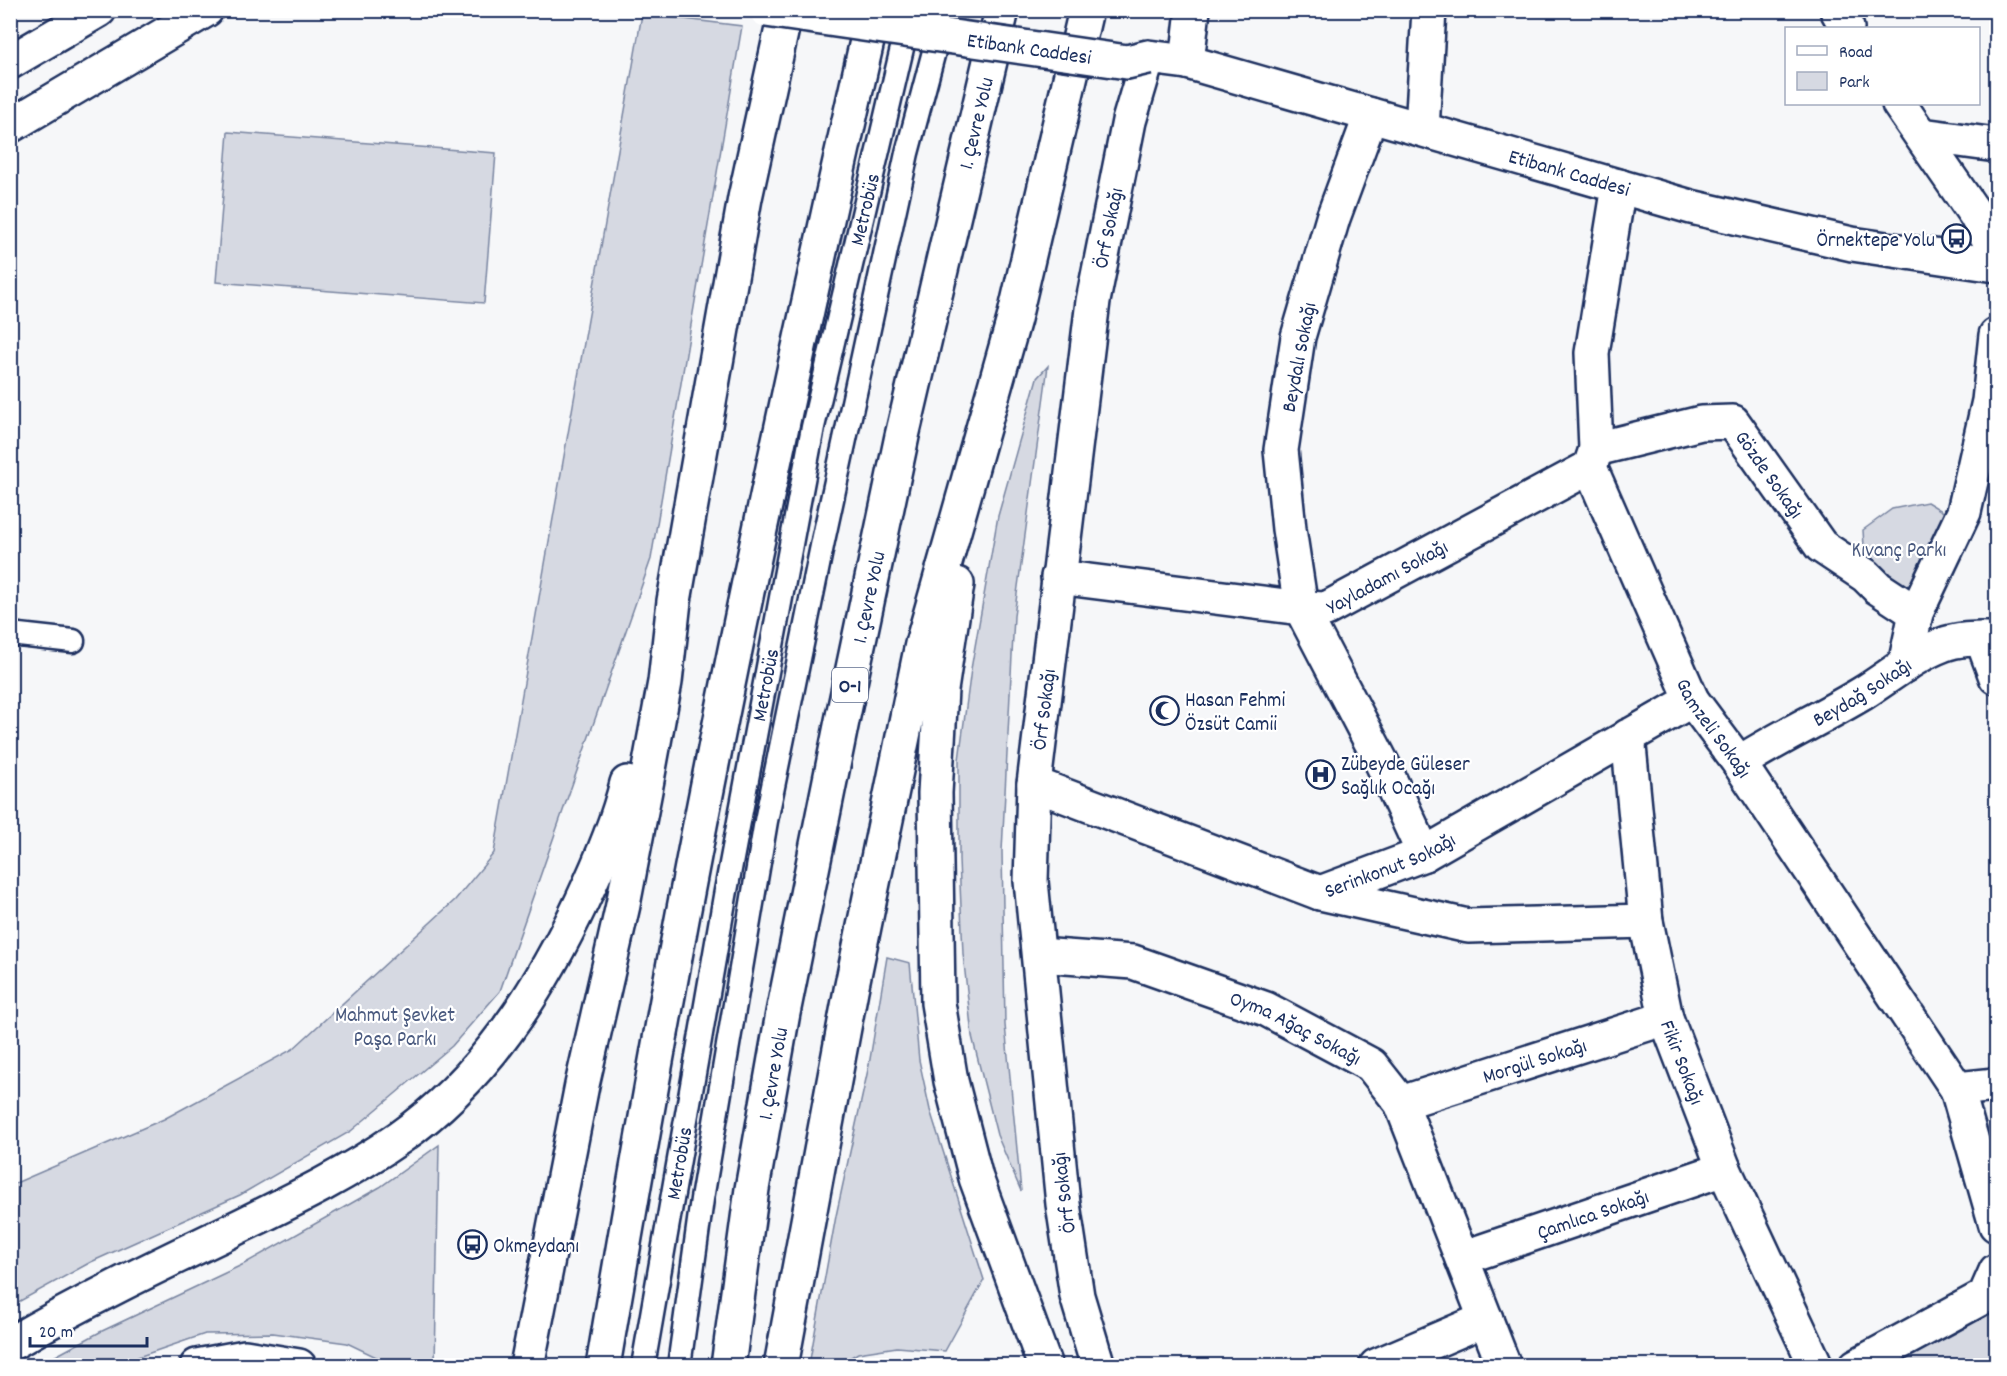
<svg xmlns="http://www.w3.org/2000/svg" width="2007" height="1376" viewBox="0 0 2007 1376" font-family="Dekko,sans-serif">
  <rect width="100%" height="100%" fill="#f6f7f9"/>
  <filter id="ink" filterUnits="userSpaceOnUse"><feTurbulence type="fractalNoise" baseFrequency=".0167" numOctaves="2"/><feDisplacementMap in="SourceGraphic" scale="12" xChannelSelector="R" yChannelSelector="G"/><feConvolveMatrix kernelMatrix="1 2 1 2 8 2 1 2 1" color-interpolation-filters="sRGB"/></filter>
  <g filter="url(#ink)">
    <!-- green -->
    <g fill="#d6d9e2" stroke="#7884a0" stroke-width="1.5">
      <path d="M642,14L742,26L651,559L500,991L452,1046L351,1131L240,1195L91,1262L11,1306V1185L164,1119L293,1049L455,900L494,853Z"/>
      <path d="M228,132L496,153L484,303L216,282Z"/>
      <path d="M1048,366L1014,616L1002,851L1005,1025L1021,1191L997,1135L972,1036L963,954L959,860V760L971,669L998,516L1037,378Z"/>
      <path d="M1927,502L1952,517L1919,590L1866,576L1863,530L1892,509Z"/>
      <path d="M887,957L910,963L919,1060L930,1110L984,1280L945,1351L897,1347L858,1353L837,1365H809L836,1216L869,1065Z"/>
      <path d="M439,1145L435,1365H393L347,1343L273,1333L205,1334L138,1357L125,1365H39L100,1332L244,1264L380,1187Z"/>
      <path d="M1996,1305V1358L1983,1365L1886,1366C1924,1348 1966,1333 1996,1305Z"/>
    </g>
    <g fill="none" stroke-linecap="round" stroke-linejoin="round">
      <defs>
        <g id="lane">
          <path d="M10,634L73,641"/>
          <path id="s1" d="M643,1366L725,896L813,427L911,10"/>
          <path d="M679,1366L702,1199L766,821L823,541L907,153L945,10"/>
        </g>
        <g id="street">
          <path d="M1837,10L1847,28"/>
          <path d="M1187,62L1193,10"/>
          <path d="M1899,104L1975,214L1996,253"/>
          <path d="M1371,115L1333,218L1298,337L1281,450L1289,529L1301,608L1383,765L1424,854"/>
          <path d="M1422,129L1429,10"/>
          <path d="M1922,135L1996,145"/>
          <path id="s2" d="M1619,186L1592,353L1596,449L1590,467L1692,700L1739,763L1957,1089L1996,1225"/>
          <path id="s3" d="M1596,449L1701,423L1733,422L1821,546L1866,576L1878,588L1916,613"/>
          <path id="s4" d="M1058,577L1301,608L1326,609L1590,467"/>
          <path d="M1982,639L1996,677"/>
          <path d="M1905,665L1916,613L1964,512L1989,401L1996,335"/>
          <path id="s5" d="M1628,736L1646,921L1666,1018L1724,1169L1816,1366"/>
          <path id="s6" d="M1739,763C1779,737 1822,718 1863,693C1889,677 1913,656 1942,645C1959,638 1979,639 1996,639"/>
          <path d="M1034,784L1320,893L1468,926L1646,921"/>
          <path id="s7" d="M1320,893L1424,854L1692,700"/>
          <path id="s8" d="M1039,955L1133,962L1266,1009L1371,1065L1401,1103L1504,1366"/>
          <path d="M1957,1089L1996,1085"/>
          <path id="s9" d="M1401,1103L1666,1018"/>
          <path id="s10" d="M1462,1258L1724,1169"/>
          <path d="M1376,1366L1486,1319"/>
          <path d="M1856,1366L1985,1296L1996,1271"/>
        </g>
        <g id="secondary">
          <path d="M10,62L99,10"/>
          <path d="M10,126L206,10"/>
          <path id="s11" d="M1098,1366L1077,1296L1063,1204L1031,881L1034,784L1093,301L1129,121L1148,57L1187,62L1691,207L1852,244L1996,265"/>
        </g>
        <g id="highway">
          <path d="M957,584L941,690L935,793L938,1003L951,1081L976,1178L1045,1366"/>
          <path d="M10,1344C82,1302 157,1266 232,1230C289,1202 346,1175 399,1138C483,1080 539,992 582,901C600,863 617,824 627,783"/>
          <path d="M197,1366L245,1357L299,1366"/>
          <path d="M527,1366L582,1085L623,905L647,780L665,682L674,601L745,198L786,10"/>
          <path d="M603,1366C637,1165 672,964 712,764C762,512 817,261 874,10"/>
          <path id="s12" d="M728,1366L752,1189L783,1013L843,716L902,436L1002,10"/>
          <path d="M781,1366L851,990L922,644L1014,319L1086,10"/>
        </g>
      </defs>
      <!-- lane casing -->
      <use href="#lane" stroke="#1b2f5e" stroke-width="27"/>
      <!-- street casing -->
      <use href="#street" stroke="#1b2f5e" stroke-width="38"/>
      <!-- secondary casing -->
      <use href="#secondary" stroke="#1b2f5e" stroke-width="38"/>
      <!-- highway casing -->
      <use href="#highway" stroke="#1b2f5e" stroke-width="38"/>
      <!-- lane -->
      <use href="#lane" stroke="#fff" stroke-width="22"/>
      <!-- street -->
      <use href="#street" stroke="#fff" stroke-width="33"/>
      <!-- secondary -->
      <use href="#secondary" stroke="#fff" stroke-width="33"/>
      <!-- highway -->
      <use href="#highway" stroke="#fff" stroke-width="33"/>
      <defs>
        <g id="secondary-bridge">
          <path id="s13" d="M766,10L1127,62L1148,57"/>
        </g>
      </defs>
      <!-- secondary-bridge casing -->
      <use href="#secondary-bridge" stroke="#1b2f5e" stroke-width="38" stroke-linecap="butt"/>
      <!-- secondary-bridge -->
      <use href="#secondary-bridge" stroke="#fff" stroke-width="33"/>
    </g>
  </g>
  <!-- icons -->
  <defs>
    <symbol id="bus-ring" viewBox="-11 -11 22 22"><circle r="9.5" fill="#fff" stroke="#1b2f5e" stroke-width="1.5"/><path d="M-5-6H5V4H4V6H2V4H-2V6H-4V4H-5ZM-3.5-4V0h7V-4ZM-3.5 1.2v1.5H-2V1.2ZM2 1.2v1.5H3.5V1.2Z" fill="#1b2f5e"/></symbol>
    <symbol id="mosque-ring" viewBox="-11 -11 22 22"><circle r="9.5" fill="#fff" stroke="#1b2f5e" stroke-width="1.5"/><path d="M3.5-4.9A6 6 0 1 0 3.5 4.9A5 5 0 1 1 3.5-4.9Z" fill="#1b2f5e"/></symbol>
    <symbol id="hospital-ring" viewBox="-11 -11 22 22"><circle r="9.5" fill="#fff" stroke="#1b2f5e" stroke-width="1.5"/><path d="M-5-5h3v3.5h4V-5h3V5h-3V1.5h-4V5h-3Z" fill="#1b2f5e"/></symbol>
  </defs>
  <g fill-rule="evenodd">
    <use href="#bus-ring" x="1940" y="222" width="33" height="33"/>
    <use href="#mosque-ring" x="1148" y="694" width="33" height="33"/>
    <use href="#hospital-ring" x="1304" y="758" width="33" height="33"/>
    <use href="#bus-ring" x="456" y="1228" width="33" height="33"/>
  </g>
  <g text-anchor="middle" stroke-width="4.5" stroke-linejoin="round" paint-order="stroke">
    <!-- shield labels -->
    <rect fill="#fff" stroke="#5f6d8e" stroke-width="1.5" x="832" y="668" width="36" height="34" rx="4.5"/>
    <g font-size="20" font-weight="bold" fill="#1b2f5e">
      <text x="850" y="692">O-1</text>
    </g>
    <!-- street labels -->
    <g font-size="21" fill="#1b2f5e" stroke="#fff">
      <text dy="7" stroke="none"><textPath href="#s13" startOffset="266">Etibank Caddesi</textPath></text>
      <text dy="7" stroke="none"><textPath href="#s12" startOffset="1268">1. Çevre Yolu</textPath></text>
      <text dy="7" stroke="none"><textPath href="#s11" startOffset="1762">Etibank Caddesi</textPath></text>
      <text dy="7" stroke="none"><textPath href="#s1" startOffset="1178">Metrobüs</textPath></text>
      <text dy="7" stroke="none"><textPath href="#s11" startOffset="1149">Örf Sokağı</textPath></text>
      <text transform="translate(1298 357) rotate(-79)" y="7">Beydalı Sokağı</text>
      <text dy="7" stroke="none"><textPath href="#s3" startOffset="204">Gözde Sokağı</textPath></text>
      <text dy="7" stroke="none"><textPath href="#s4" startOffset="339">Yayladamı Sokağı</textPath></text>
      <text dy="7" stroke="none"><textPath href="#s12" startOffset="782">1. Çevre Yolu</textPath></text>
      <text dy="7" stroke="none"><textPath href="#s1" startOffset="692">Metrobüs</textPath></text>
      <text dy="7" stroke="none"><textPath href="#s6" startOffset="142">Beydağ Sokağı</textPath></text>
      <text dy="7" stroke="none"><textPath href="#s11" startOffset="663">Örf Sokağı</textPath></text>
      <text dy="7" stroke="none"><textPath href="#s2" startOffset="574">Gamzeli Sokağı</textPath></text>
      <text dy="7" stroke="none"><textPath href="#s7" startOffset="75">Serinkonut Sokağı</textPath></text>
      <text dy="7" stroke="none"><textPath href="#s8" startOffset="270">Oyma Ağaç Sokağı</textPath></text>
      <text dy="7" stroke="none"><textPath href="#s9" startOffset="140">Morgül Sokağı</textPath></text>
      <text dy="7" stroke="none"><textPath href="#s5" startOffset="332">Fikir Sokağı</textPath></text>
      <text dy="7" stroke="none"><textPath href="#s12" startOffset="296">1. Çevre Yolu</textPath></text>
      <text dy="7" stroke="none"><textPath href="#s1" startOffset="206">Metrobüs</textPath></text>
      <text transform="translate(1063 1193) rotate(-97)" y="7">Örf Sokağı</text>
      <text dy="7" stroke="none"><textPath href="#s10" startOffset="138">Çamlıca Sokağı</textPath></text>
    </g>
    <!-- poi labels -->
    <g font-size="21" fill="#1b2f5e" stroke="#fff" text-anchor="start">
      <text x="1935" y="246" text-anchor="end">Örnektepe Yolu</text>
      <text x="1185" y="706">Hasan Fehmi<tspan x="1185" dy="24">Özsüt Camii</tspan></text>
      <text x="1341" y="770">Zübeyde Güleser<tspan x="1341" dy="24">Sağlık Ocağı</tspan></text>
      <text x="493" y="1252">Okmeydanı</text>
    </g>
    <!-- park labels -->
    <g font-size="21" fill="#4a5a7f" stroke="#fff">
      <text x="1899" y="556">Kıvanç Parkı</text>
      <text x="395" y="1021">Mahmut Şevket<tspan x="395" dy="24">Paşa Parkı</tspan></text>
    </g>
  </g>
  <!-- margin -->
  <rect width="2007" height="1376" fill="none" stroke="#fff" stroke-width="36"/>
  <rect x="18" y="18" width="1971" height="1340" fill="none" stroke="#1b2f5e" stroke-width="2" filter="url(#ink)"/>
  <!-- legend -->
  <rect x="1785" y="27" width="195" height="78" fill="#ffffff" stroke="#a4acbf" stroke-width="1.5"/>
  <rect x="1797" y="46" width="30" height="9" fill="#ffffff" stroke="#a4acbf" stroke-width="1.5"/>
  <text x="1839" y="57" font-size="18" fill="#1b2f5e">Road</text>
  <rect x="1797" y="72" width="30" height="18" fill="#d6d9e2" stroke="#a4acbf" stroke-width="1.5"/>
  <text x="1839" y="87" font-size="18" fill="#1b2f5e">Park</text>
  <!-- scale -->
  <path d="M30 1337v9h117v-9" fill="none" stroke="#1b2f5e" stroke-width="3"/>
  <text x="39" y="1337" font-size="18" fill="#1b2f5e" stroke="#ffffff" stroke-width="4.5" paint-order="stroke">20 m</text>
</svg>
